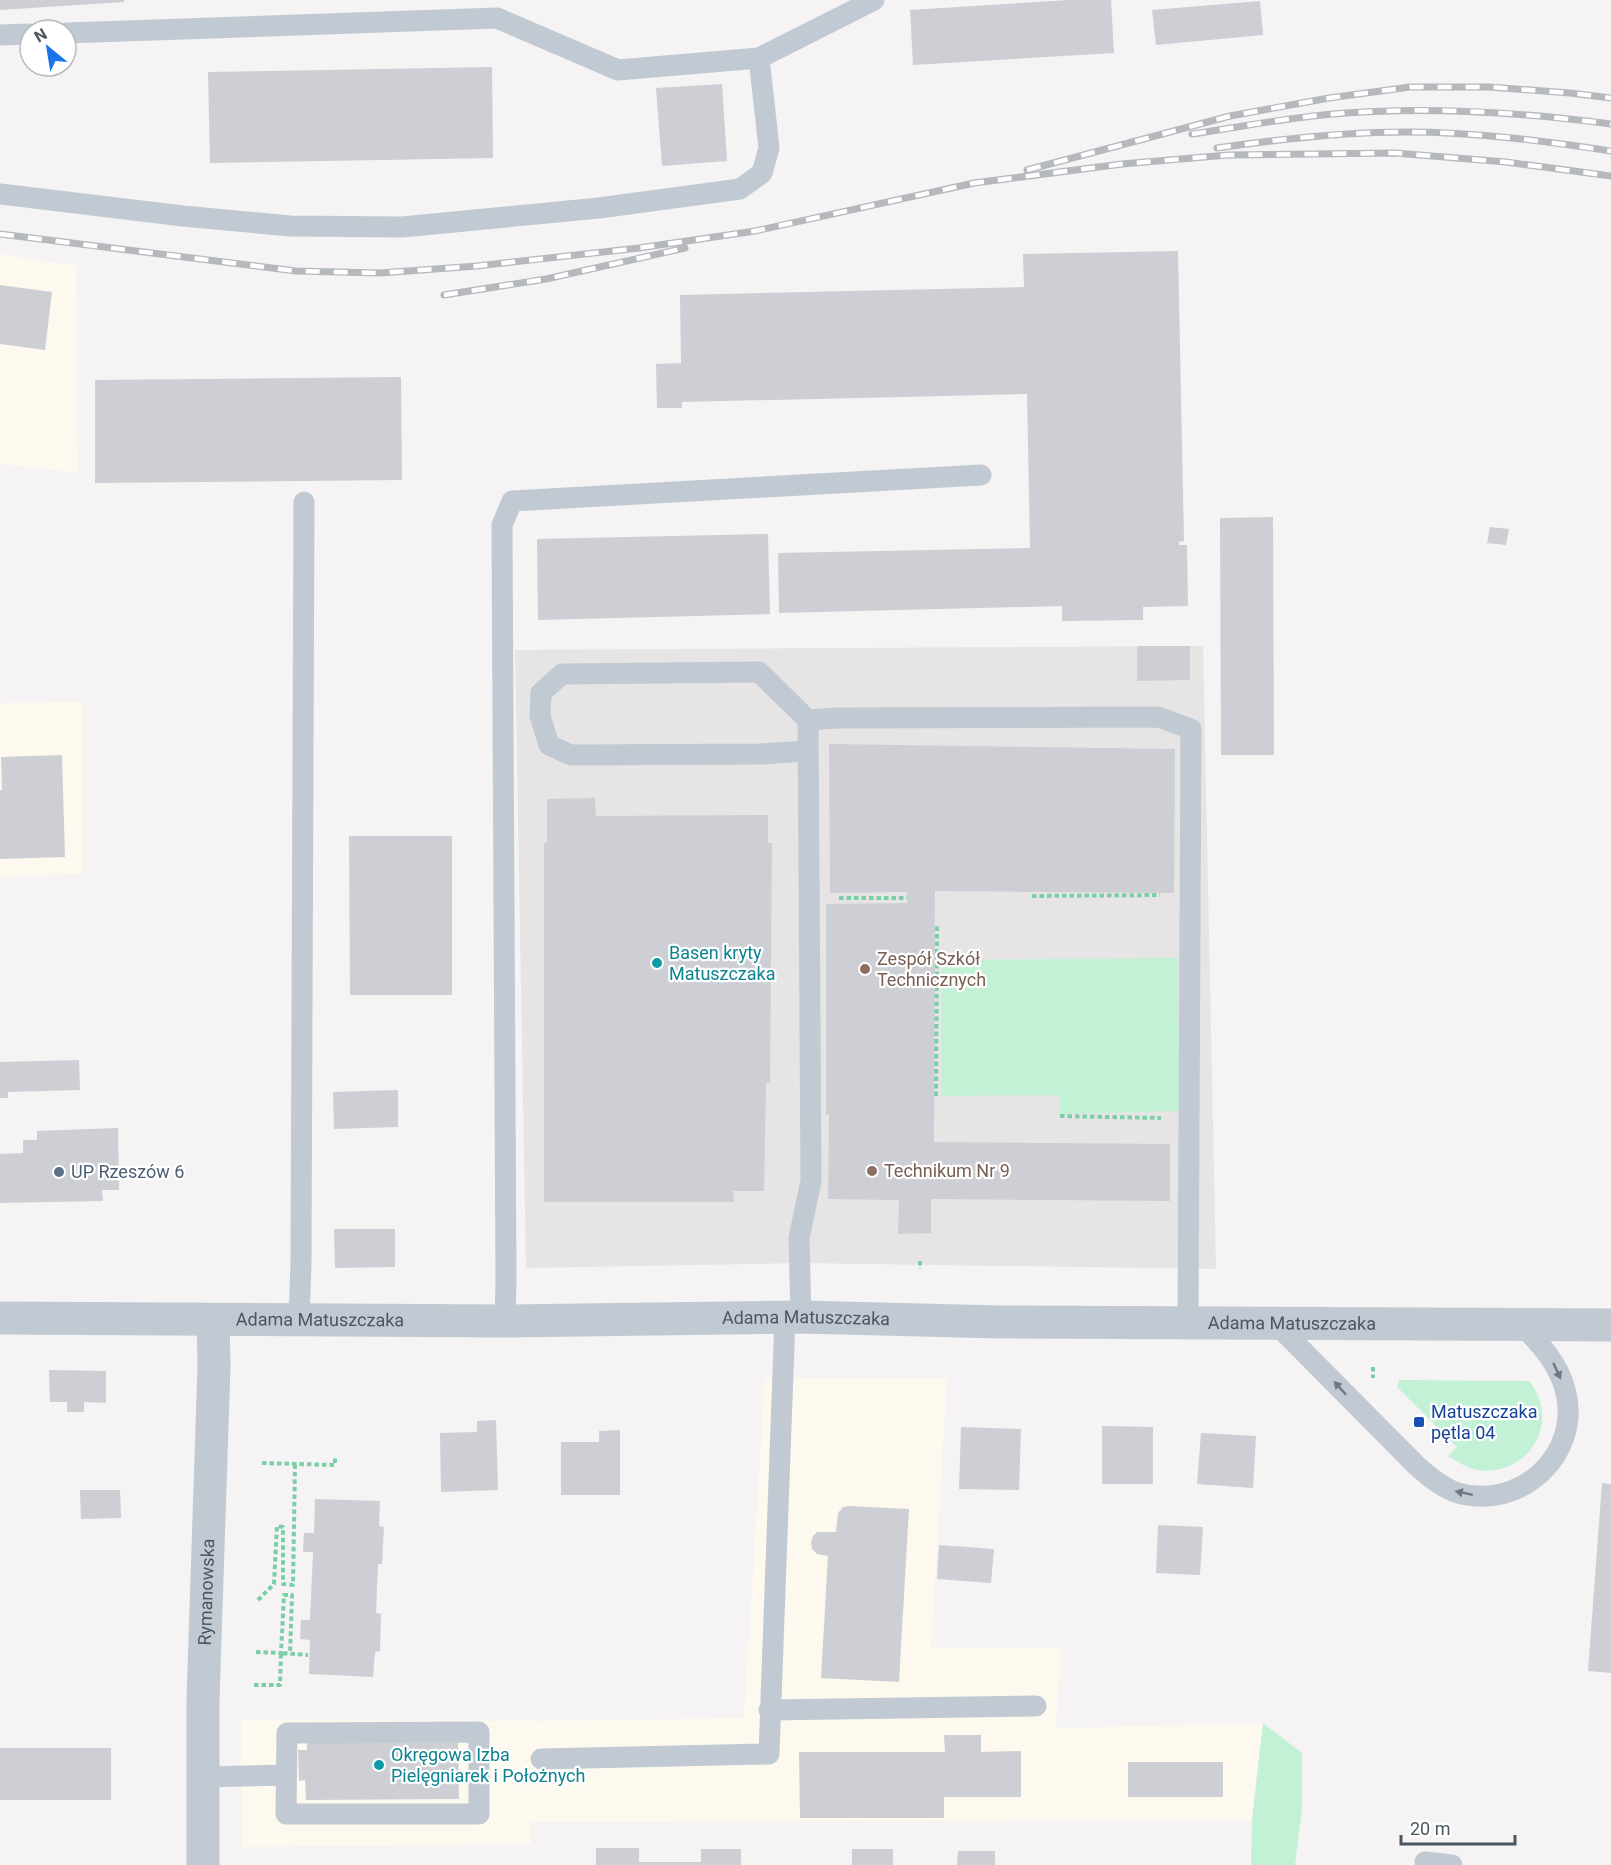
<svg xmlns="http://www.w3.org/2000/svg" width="1611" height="1865" viewBox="0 0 1611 1865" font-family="Roboto,sans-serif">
  <rect width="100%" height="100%" fill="#f5f3f3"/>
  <!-- commercial -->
  <g fill="#fdf9ef">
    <path d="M0,254L76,266L77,473L0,464Z"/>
    <path d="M83,702V874L0,877V703Z"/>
    <path d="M765,1378H947L931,1648H1061L1056,1728L1263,1723L1251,1820L531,1822V1844L242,1847L241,1720L533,1721L744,1718Z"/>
  </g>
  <!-- education -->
  <path fill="#e6e4e5" d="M1203,646L1216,1269L799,1263L526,1268L515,650Z"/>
  <!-- green -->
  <g fill="#c3f1d5">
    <path d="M1178,958L1179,1111L1059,1114L1060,1095L941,1096L942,960Z"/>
    <path d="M1399,1380L1529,1381C1564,1425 1524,1481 1473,1469C1464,1466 1456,1461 1448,1456L1457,1447L1397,1387Z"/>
    <path d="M1263,1723L1302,1753V1809L1295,1865H1251L1252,1820Z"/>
  </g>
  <!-- building -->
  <g fill="#cdcfd5">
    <path d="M0,0H124V2L0,10Z"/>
    <path d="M1069,0H1111L1114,53L913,65L910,10Z"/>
    <path d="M1260,1L1263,35L1156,45L1152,10Z"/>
    <path d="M492,67L493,158L210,163L208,72Z"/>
    <path d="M722,84L727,161L662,166L656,88Z"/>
    <path d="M1178,251L1184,541L1179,542V545H1187L1188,606L1143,607V620L1062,621V606L779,613L778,553L1030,548L1027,394L682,402V408H657L656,364L681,363L680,295L1024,287L1023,254Z"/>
    <path d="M0,285L52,292L45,350L0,344Z"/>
    <path d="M401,377L402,480L95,483V380Z"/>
    <path d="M1273,517L1274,755H1221L1220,518Z"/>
    <path d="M1490,527L1509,529L1506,545L1487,543Z"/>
    <path d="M768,534L770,614L538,620L537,539Z"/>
    <path d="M1137,646H1190V680L1137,681Z"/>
    <path d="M829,744L1175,749L1174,893L935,891L934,1142L1170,1144V1201L931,1199V1233L898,1234L899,1200L828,1199L829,1114L826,1115V904L907,903V892L830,893Z"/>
    <path d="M62,755L65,857L0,859V790H2L1,757Z"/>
    <path d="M595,798L596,816L768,815V843H772L770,1083H766L764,1191H733L734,1202H544V843H547V799Z"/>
    <path d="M349,836H452V995H350Z"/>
    <path d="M79,1060L80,1090L8,1092V1098H0V1062Z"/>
    <path d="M398,1090V1127L334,1129L333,1092Z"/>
    <path d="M118,1128L119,1190H102L103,1201L0,1203V1154L23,1153V1140H37V1131Z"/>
    <path d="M334,1229H395V1267L335,1268Z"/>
    <path d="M49,1370L106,1371V1403L84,1402V1412H67V1402H50Z"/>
    <path d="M496,1420L498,1490L441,1492L440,1433L477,1432V1421Z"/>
    <path d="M1102,1426L1153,1427V1484H1102Z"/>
    <path d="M961,1427L1021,1429L1019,1490L959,1489Z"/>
    <path d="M620,1430V1495H561V1442H599V1431Z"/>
    <path d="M1201,1433L1256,1436L1253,1488L1197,1484Z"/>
    <path d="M1602,1483L1611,1484V1673L1588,1671Z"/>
    <path d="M80,1490H120L121,1518L81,1519Z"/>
    <path d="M315,1499L380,1501L379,1526L384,1527L382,1564H378L376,1613L381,1614L380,1651L375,1652L373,1677L309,1674L310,1640L300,1639L301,1620H310L313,1552H303L304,1533H314Z"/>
    <path d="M849,1506L909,1509L899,1682L821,1678L828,1556L817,1554L812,1549L811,1542L813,1536L817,1532H836L838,1513L843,1507Z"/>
    <path d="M1158,1525L1203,1527L1200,1575L1156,1573Z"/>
    <path d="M939,1545L994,1549L991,1583L937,1579Z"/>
    <path d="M458,1733L459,1799L306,1800L305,1780L299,1781L298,1750H307V1734Z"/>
    <path d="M944,1735H981V1752L1021,1751V1797H944V1818H800L799,1752H945Z"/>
    <rect x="0" y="1748" width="111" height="52"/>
    <rect x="1128" y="1762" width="95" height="35"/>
    <path d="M596,1848H639V1862H701V1849H741V1865H596Z"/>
    <rect x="852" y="1849" width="41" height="16"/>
    <path d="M958,1851H995V1865H957Z"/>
  </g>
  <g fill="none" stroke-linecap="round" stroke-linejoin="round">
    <!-- path -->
    <g stroke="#7ad0a6" stroke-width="4" stroke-dasharray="4.5 3" stroke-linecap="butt">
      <path d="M1032,896L1160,895"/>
      <path d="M839,898H907"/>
      <path d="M936,1096L937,926"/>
      <path d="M1060,1116L1161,1118"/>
      <path d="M920,1261V1269"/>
      <path d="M1373,1367V1378"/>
      <path d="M262,1463L335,1465V1457"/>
      <path d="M258,1600L274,1584L277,1526L283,1527V1584L293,1585L295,1464"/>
      <path d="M256,1652L281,1653L284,1595H292L290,1654"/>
      <path d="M254,1685H280L281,1653L308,1655"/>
    </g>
    <!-- service -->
    <g stroke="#c1cad2" stroke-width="21">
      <path d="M66,33L497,18L618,70L759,58L874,0"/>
      <path d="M0,35L30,34"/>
      <path d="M0,194L183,216L290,226L402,227L599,208L740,189L762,173L769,148L759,58"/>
      <path d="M808,720L837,718L1158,717L1191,729L1188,1323"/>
      <path d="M801,1317L799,1238L811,1181L808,720L759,672L562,674L541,693L540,716L549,745L571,755L760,754L808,751"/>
      <path d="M299,1320L301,1263L304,502"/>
      <path d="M505,1321L506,1283L502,525L512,501L981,475"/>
      <path d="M1276,1324L1416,1465C1428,1476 1442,1488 1458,1493C1521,1511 1583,1453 1565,1389C1558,1363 1540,1344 1522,1325"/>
      <path d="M769,1710L1036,1706"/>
      <path d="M479,1732V1814H286L287,1733Z"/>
      <path d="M541,1759L769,1754L785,1318"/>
      <path d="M203,1777L286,1775"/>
      <path d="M1425,1862L1452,1865"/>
    </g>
    <!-- minor -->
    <g stroke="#c1cad2" stroke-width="33">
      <path id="s1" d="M0,1318L505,1321L801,1317L1000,1322L1611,1325"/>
      <path id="s2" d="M203,1865V1700L214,1366L213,1320"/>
    </g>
    <defs>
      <g id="rail">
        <path d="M1192,134C1239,127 1286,118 1333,114C1425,106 1519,112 1611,124"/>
        <path d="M1217,148C1280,139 1344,132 1407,132C1475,132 1544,141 1611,151"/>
        <path d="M1027,170L1230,116L1329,98L1410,87H1489L1570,93L1611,98"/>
        <path d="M0,234L296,271L380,273L477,266L639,248L755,231L974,183L1122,164L1228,155L1395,153L1506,162L1611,176"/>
        <path d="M444,295L546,279L685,248"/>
      </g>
    </defs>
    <!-- rail casing -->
    <use href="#rail" stroke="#b5b8bd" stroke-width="7"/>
    <!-- rail -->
    <use href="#rail" stroke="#fff" stroke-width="4.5" stroke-dasharray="14" stroke-linecap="butt"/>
  </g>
  <!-- one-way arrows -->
  <defs><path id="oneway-solid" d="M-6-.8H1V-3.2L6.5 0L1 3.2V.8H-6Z" transform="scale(1.5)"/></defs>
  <g fill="#6e7983">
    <use href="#oneway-solid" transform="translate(1557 1371) rotate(65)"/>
    <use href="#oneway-solid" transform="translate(1340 1388) rotate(-132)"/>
    <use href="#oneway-solid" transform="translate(1464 1493) rotate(-168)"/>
  </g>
  <!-- markers -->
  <g fill="#0f9aa8" stroke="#fff" stroke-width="2">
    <circle cx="657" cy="963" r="6"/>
    <circle cx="379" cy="1765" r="6"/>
  </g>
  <g fill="#8d6e63" stroke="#fff" stroke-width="2">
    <circle cx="865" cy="969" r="6"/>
    <circle cx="872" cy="1171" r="6"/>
  </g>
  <circle fill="#5c6f8a" stroke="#fff" stroke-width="2" cx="59" cy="1172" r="6"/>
  <rect fill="#1a4fb4" stroke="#fff" stroke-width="2" x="1413" y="1416" width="12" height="12" rx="3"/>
  <g text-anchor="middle" stroke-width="4.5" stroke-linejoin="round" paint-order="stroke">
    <!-- culture labels -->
    <g font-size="18" fill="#0d838f" stroke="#fff" text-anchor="start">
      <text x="669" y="959">Basen kryty<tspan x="669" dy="21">Matuszczaka</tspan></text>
      <text x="391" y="1761">Okręgowa Izba<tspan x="391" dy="21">Pielęgniarek i Położnych</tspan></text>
    </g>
    <!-- education labels -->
    <g font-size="18" fill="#785e54" stroke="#fff" text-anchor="start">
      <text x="877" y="965">Zespół Szkół<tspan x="877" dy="21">Technicznych</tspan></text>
      <text x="884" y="1177">Technikum Nr 9</text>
    </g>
    <!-- service labels -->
    <g font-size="18" fill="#4e5e75" stroke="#fff" text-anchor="start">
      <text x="71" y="1178">UP Rzeszów 6</text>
    </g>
    <!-- street labels -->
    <g font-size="18" fill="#4a5661" stroke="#fff">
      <text dy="6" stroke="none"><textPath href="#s1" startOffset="806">Adama Matuszczaka</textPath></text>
      <text dy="6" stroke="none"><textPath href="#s1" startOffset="320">Adama Matuszczaka</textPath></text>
      <text dy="6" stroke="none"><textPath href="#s1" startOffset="1292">Adama Matuszczaka</textPath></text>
      <text dy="6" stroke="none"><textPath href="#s2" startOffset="273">Rymanowska</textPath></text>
    </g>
    <!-- transit labels -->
    <g font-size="18" fill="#164399" stroke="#fff" text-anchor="start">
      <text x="1431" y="1418">Matuszczaka<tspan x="1431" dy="21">pętla 04</tspan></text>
    </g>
  </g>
  <!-- north arrow -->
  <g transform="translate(48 48) rotate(330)"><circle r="28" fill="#ffffff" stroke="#b7bbc0" stroke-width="1.5"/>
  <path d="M0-4.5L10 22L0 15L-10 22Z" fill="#1a73e8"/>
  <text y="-9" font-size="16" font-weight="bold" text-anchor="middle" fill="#4a5661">N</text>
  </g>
  <!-- scale -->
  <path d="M1401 1835v9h114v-9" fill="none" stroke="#4a5661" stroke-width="3"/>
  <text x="1410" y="1835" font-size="18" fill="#4a5661" stroke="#ffffff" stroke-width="4.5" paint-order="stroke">20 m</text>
</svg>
